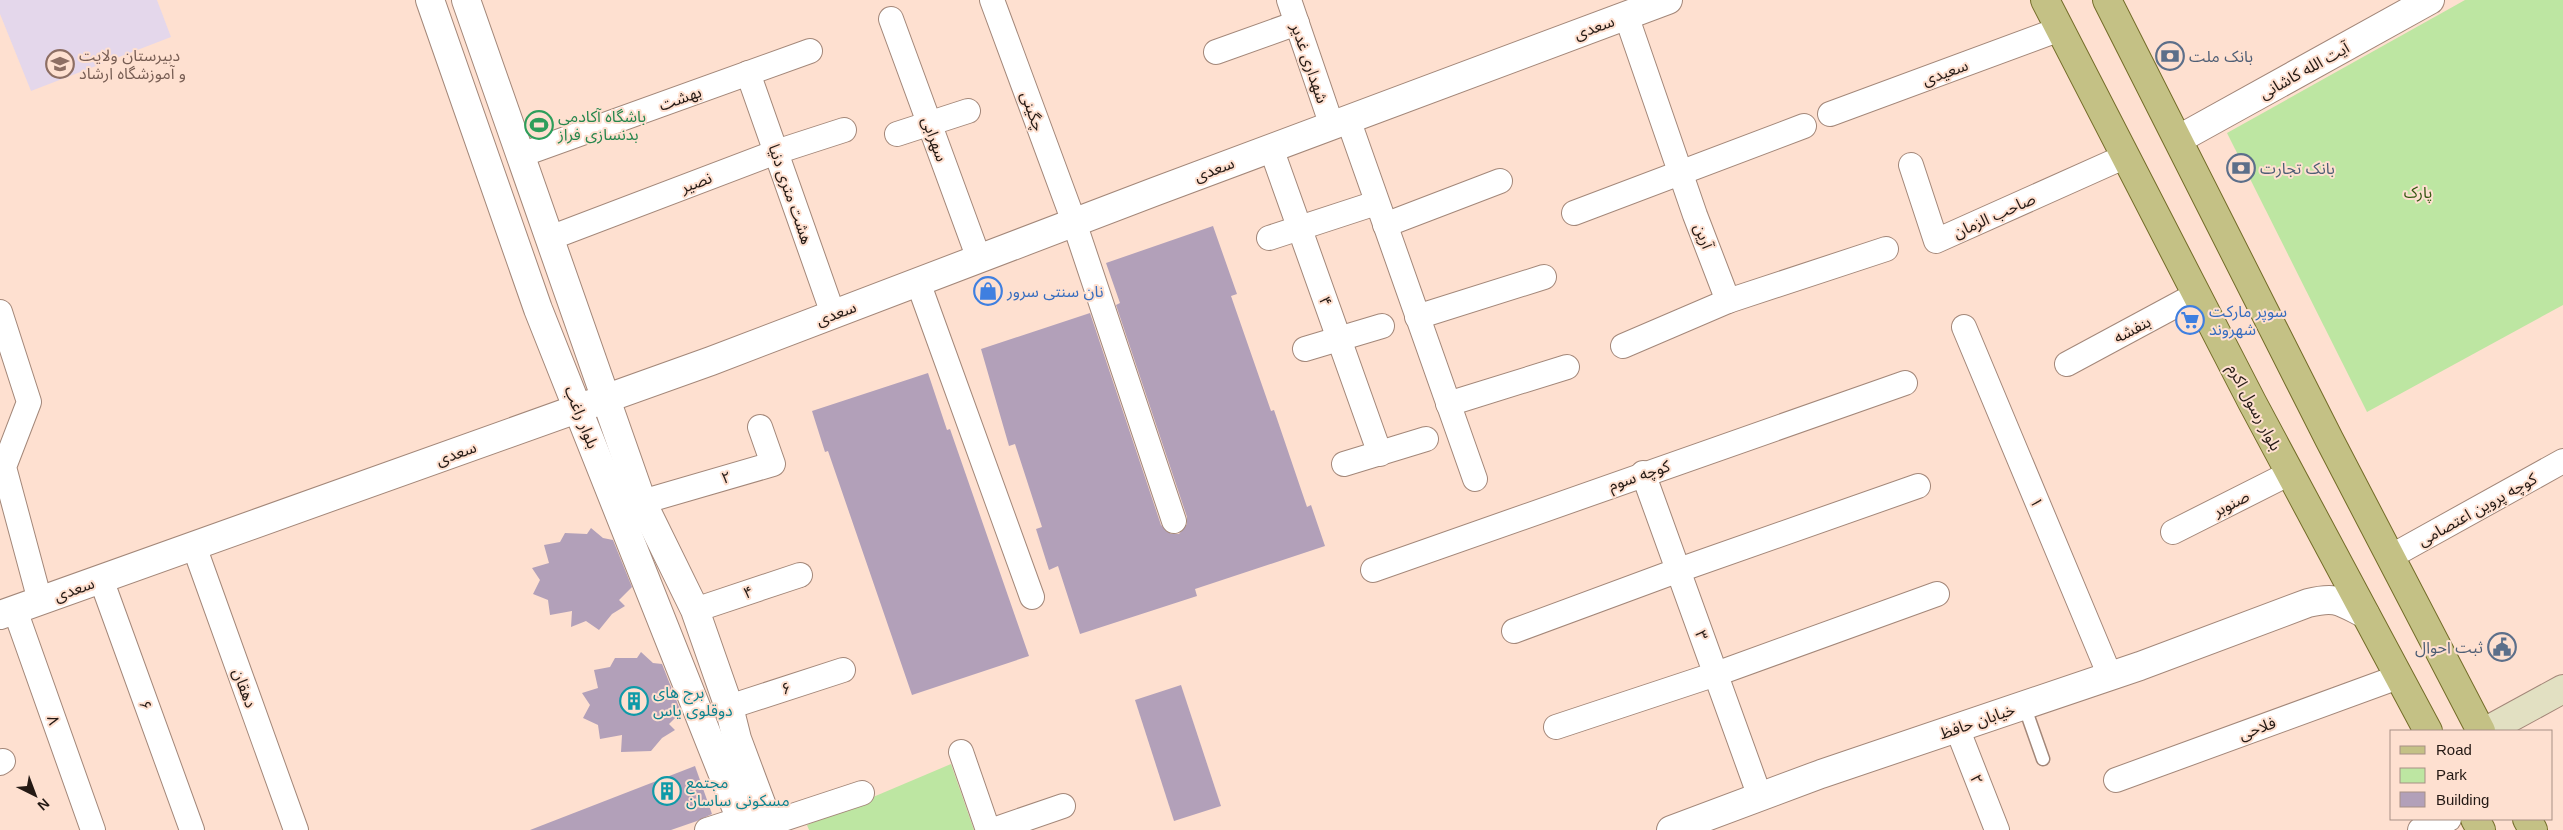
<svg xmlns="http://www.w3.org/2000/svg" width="2563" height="830" viewBox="0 0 2563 830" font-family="Arial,'Noto Sans Arabic',sans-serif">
  <rect width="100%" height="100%" fill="#fee0d0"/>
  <!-- education -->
  <path fill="#e4d7eb" d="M0,0H157L171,37L31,91L0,14Z"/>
  <!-- green -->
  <g fill="#bde6a2">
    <path d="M2465,0H2563V305L2367,412L2227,133Z"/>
    <path d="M951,764L974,830H809L807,825Z"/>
  </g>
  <!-- building -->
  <g fill="#b2a0b9">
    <path d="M1213,226L1237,294L1231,296L1271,411L1274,410L1307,507L1311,505L1325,546L1195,589L1197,596L1080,634L1058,566L1049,570L1036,529L1042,527L1015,444L1009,446L981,349L1090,313L1161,525L1171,534H1179L1187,524V517L1116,305L1120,303L1106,263Z"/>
    <path d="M928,373L947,430L950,429L1029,656L912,695L828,451L825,452L812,411Z"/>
    <path d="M591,528L603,538L613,540L632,587L619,600L625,606L612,614L599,630L586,621L571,627L572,611L550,615L548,600L533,594L540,580L532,568L549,563L544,545L560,542L565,533L587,534Z"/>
    <path d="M641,652L653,663L662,664L681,712L669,724L675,730L662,738L651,751L621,752L622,735L600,739L598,725L583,718L590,705L582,693L598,688L594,670L610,667L615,658H637Z"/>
    <path d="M1181,685L1221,806L1174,821L1135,700Z"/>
    <path d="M695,766L712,814L697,821L671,830H530Z"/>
  </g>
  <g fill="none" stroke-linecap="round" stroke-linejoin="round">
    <defs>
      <path id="service" d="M2024,705L2043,759"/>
      <g id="minor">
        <path d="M992,0L1074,222L1174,521"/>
        <path d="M1289,0L1332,126"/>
        <path d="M1626,15L1695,215L1728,301L1886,249"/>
        <path d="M891,19L979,259"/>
        <path d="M1216,52L1297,23"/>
        <path d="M748,73L833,314"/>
        <path d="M1830,114L2060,29"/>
        <path d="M1348,119L1475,479"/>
        <path d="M897,134L968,111"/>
        <path d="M1271,148L1380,454"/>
        <path d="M521,155L810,51"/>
        <path d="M1911,165L1936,241L2126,156"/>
        <path d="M1574,213L1804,126"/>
        <path d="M1385,225L1500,181"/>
        <path d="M550,238L776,152L844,130"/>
        <path d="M1269,238L1367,206"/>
        <path d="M918,282L1032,597"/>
        <path d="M0,312L29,402L4,467L40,601"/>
        <path d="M1417,317L1544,277"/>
        <path d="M1964,327L2110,676"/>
        <path d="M1623,346L1728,301"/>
        <path d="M1305,349L1382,326"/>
        <path d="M2067,364L2197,294"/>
        <path d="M1448,404L1567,367"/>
        <path d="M1344,464L1426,439"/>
        <path d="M1643,473L1760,797"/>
        <path d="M642,502L773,464L760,427"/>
        <path d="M2173,532L2290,473"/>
        <path d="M194,546L296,830"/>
        <path d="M2390,557L2563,461"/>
        <path d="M1373,570L1905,383"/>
        <path d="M101,579L192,830"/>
        <path d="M15,610L93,830"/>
        <path d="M695,610L800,575"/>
        <path d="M1514,631L1679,570L1918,486"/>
        <path d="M729,707L843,670"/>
        <path d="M1556,727L1716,674L1937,594"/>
        <path d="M1957,728L1997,830"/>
        <path d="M961,752L988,830"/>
        <path d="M0,763L3,761"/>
        <path d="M2116,780L2398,677"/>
        <path d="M768,824L862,793"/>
        <path d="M707,830L741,819"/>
        <path d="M993,830L1063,806"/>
        <path d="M2420,830L2449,819"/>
      </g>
      <g id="tertiary">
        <path d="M430,0L538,309L745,830"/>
        <path d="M466,0L642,502L695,610L729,707L737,739L771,830"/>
        <path d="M2179,139L2430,0"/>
        <path d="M0,615L711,361L1154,192L1668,0"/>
        <path d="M1671,830L1821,774L2140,666L2308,603C2336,596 2340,601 2365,614"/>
      </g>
      <path id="secondary" d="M2486,731L2563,689"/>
      <g id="primary">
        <path d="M2045,0L2252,402L2428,731"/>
        <path d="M2107,0L2329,439L2481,731"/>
        <path d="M2475,819L2481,830"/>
        <path d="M2527,819L2533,830"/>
      </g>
    </defs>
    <!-- service casing -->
    <use href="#service" stroke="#a38779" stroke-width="15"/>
    <!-- minor casing -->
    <use href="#minor" stroke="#a38779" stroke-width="26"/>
    <!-- tertiary casing -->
    <use href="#tertiary" stroke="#a38779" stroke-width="30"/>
    <!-- secondary casing -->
    <use href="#secondary" stroke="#a38779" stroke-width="30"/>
    <!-- primary casing -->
    <use href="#primary" stroke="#736c28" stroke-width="30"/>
    <!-- service -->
    <use href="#service" stroke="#fff" stroke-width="12"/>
    <!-- minor -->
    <use href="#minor" stroke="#fff" stroke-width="24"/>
    <!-- tertiary -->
    <use href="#tertiary" stroke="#fff" stroke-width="28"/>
    <!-- secondary -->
    <use href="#secondary" stroke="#e2e0c2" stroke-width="28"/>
    <!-- primary -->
    <use href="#primary" stroke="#c4c185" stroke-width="28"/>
  </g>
  <!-- icons -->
  <defs>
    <symbol id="bank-ring" viewBox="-11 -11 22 22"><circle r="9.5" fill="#fee0d0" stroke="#5c6f8a" stroke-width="1.5"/><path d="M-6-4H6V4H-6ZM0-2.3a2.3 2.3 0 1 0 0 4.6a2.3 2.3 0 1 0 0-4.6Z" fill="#5c6f8a"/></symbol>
    <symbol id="school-ring" viewBox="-11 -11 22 22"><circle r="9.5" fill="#fee0d0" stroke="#8d6e63" stroke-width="1.5"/><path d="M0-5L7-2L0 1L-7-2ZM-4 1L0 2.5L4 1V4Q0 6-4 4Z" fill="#8d6e63"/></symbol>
    <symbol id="stadium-ring" viewBox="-11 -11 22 22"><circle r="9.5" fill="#fee0d0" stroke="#2e9e5b" stroke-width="1.5"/><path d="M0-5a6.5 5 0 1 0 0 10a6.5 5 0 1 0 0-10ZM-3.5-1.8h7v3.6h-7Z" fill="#2e9e5b"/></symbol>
    <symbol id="shop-ring" viewBox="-11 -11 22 22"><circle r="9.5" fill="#fee0d0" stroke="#3f7fe0" stroke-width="1.5"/><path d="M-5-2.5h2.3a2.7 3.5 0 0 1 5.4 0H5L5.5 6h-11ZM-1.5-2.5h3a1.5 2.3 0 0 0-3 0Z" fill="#3f7fe0"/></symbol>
    <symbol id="supermarket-ring" viewBox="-11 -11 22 22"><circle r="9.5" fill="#fee0d0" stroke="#3f7fe0" stroke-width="1.5"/><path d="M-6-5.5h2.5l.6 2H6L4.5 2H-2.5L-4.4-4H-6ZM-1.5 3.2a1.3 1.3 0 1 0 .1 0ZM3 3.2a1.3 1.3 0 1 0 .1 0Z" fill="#3f7fe0"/></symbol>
    <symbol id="civic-ring" viewBox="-11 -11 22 22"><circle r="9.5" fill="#fee0d0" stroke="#5c6f8a" stroke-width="1.5"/><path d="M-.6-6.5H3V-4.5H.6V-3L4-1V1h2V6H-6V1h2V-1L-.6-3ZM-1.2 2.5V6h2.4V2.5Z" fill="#5c6f8a"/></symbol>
    <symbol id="building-ring" viewBox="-11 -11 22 22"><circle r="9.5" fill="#fee0d0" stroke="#0f9aa8" stroke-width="1.5"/><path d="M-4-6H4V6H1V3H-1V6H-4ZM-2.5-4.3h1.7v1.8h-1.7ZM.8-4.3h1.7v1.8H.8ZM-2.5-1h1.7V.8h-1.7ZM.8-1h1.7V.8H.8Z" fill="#0f9aa8"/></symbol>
  </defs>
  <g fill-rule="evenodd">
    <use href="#bank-ring" x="2154" y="40" width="32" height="32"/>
    <use href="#school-ring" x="44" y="48" width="32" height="32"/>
    <use href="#stadium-ring" x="523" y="109" width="32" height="32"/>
    <use href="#bank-ring" x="2225" y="152" width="32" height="32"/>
    <use href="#shop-ring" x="972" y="275" width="32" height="32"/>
    <use href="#supermarket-ring" x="2174" y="304" width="32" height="32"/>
    <use href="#civic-ring" x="2486" y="631" width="32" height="32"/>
    <use href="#building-ring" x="618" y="685" width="32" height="32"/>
    <use href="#building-ring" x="651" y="775" width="32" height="32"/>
  </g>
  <g text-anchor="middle" stroke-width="4" stroke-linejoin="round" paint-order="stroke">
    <!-- street labels -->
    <g font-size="16" fill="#241914" stroke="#fee0d0">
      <text transform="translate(1594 27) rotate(-20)" y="6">سعدی</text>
      <text transform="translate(1310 63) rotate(71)" y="6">شهداری غدیر</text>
      <text transform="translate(2304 70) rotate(-29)" y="6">آیت الله کاشانی</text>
      <text transform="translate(1945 72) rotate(-20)" y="6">سعیدی</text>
      <text transform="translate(680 98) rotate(-20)" y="6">بهشت</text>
      <text transform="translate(1033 111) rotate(70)" y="6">چگینی</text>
      <text transform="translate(935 139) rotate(70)" y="6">سهرابی</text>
      <text transform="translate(1214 169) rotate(-21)" y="6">سعدی</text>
      <text transform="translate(696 182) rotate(-21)" y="6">نصیر</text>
      <text transform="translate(791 194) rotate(71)" y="6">هشت متری دنیا</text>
      <text transform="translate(1994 215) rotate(-24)" y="6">صاحب الزمان</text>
      <text transform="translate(1704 236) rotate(69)" y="6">آرین</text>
      <text transform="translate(1326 301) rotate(70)" y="6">۴</text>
      <text transform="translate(836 313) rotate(-21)" y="6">سعدی</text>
      <text transform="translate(2132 329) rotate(-28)" y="6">بنفشه</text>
      <text transform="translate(2255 407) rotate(62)" y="6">بلوار رسول اکرم</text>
      <text transform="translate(582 417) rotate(68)" y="6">بلوار راغب</text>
      <text transform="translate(456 453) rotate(-20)" y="6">سعدی</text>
      <text transform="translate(1639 475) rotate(-19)" y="6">کوچه سوم</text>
      <text transform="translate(726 477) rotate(-16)" y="6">۲</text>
      <text transform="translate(2037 502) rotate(67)" y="6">۱</text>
      <text transform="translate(2231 503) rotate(-27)" y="6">صنوبر</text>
      <text transform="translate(2477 509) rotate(-29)" y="6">کوچه پروین اعتصامی</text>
      <text transform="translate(74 589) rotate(-20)" y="6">سعدی</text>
      <text transform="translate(748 592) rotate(-18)" y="6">۴</text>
      <text transform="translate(1702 635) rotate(70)" y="6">۳</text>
      <text transform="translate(245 688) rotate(70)" y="6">دهقان</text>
      <text transform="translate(786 688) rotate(-18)" y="6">۶</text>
      <text transform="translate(146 705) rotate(70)" y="6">۶</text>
      <text transform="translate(54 720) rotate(71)" y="6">۸</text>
      <text transform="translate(1977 721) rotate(-19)" y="6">خیابان حافظ</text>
      <text transform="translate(2257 728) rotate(-20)" y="6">فلاحی</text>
      <text transform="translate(1977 779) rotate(69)" y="6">۲</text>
    </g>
    <!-- education labels -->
    <g font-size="16" fill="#785e54" stroke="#fee0d0" text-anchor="start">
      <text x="79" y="61">دبیرستان ولایت<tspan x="79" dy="18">و آموزشگاه ارشاد</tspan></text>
    </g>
    <!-- service labels -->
    <g font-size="16" fill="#4e5e75" stroke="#fee0d0" text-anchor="start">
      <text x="2189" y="62">بانک ملت</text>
      <text x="2260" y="174">بانک تجارت</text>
      <text x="2483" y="653" text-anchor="end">ثبت احوال</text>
    </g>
    <!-- leisure labels -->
    <g font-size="16" fill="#27864d" stroke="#fee0d0" text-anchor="start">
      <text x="558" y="122">باشگاه آکادمی<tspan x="558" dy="18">بدنسازی فراز</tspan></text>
    </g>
    <!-- park labels -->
    <g font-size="16" fill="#335711" stroke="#fee0d0">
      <text x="2418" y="198">پارک</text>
    </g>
    <!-- shop labels -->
    <g font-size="16" fill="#366cbe" stroke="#fee0d0" text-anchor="start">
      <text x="1007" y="297">نان سنتی سرور</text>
      <text x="2209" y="317">سوپر مارکت<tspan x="2209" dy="18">شهروند</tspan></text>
    </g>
    <!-- culture labels -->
    <g font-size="16" fill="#0d838f" stroke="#fee0d0" text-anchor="start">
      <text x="653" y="698">برج های<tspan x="653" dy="18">دوقلوی یاس</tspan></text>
      <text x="686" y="788">مجتمع<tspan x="686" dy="18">مسکونی ساسان</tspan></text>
    </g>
  </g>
  <!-- legend -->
  <rect x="2390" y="730" width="162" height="90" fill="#fee0d0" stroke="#a79085"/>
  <rect x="2400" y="746" width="25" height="8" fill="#c4c185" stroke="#a79085"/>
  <text x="2436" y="755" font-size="15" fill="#241914">Road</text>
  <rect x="2400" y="768" width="25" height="15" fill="#bde6a2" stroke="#a79085"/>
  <text x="2436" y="780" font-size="15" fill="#241914">Park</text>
  <rect x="2400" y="792" width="25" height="15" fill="#b2a0b9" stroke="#a79085"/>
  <text x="2436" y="805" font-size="15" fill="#241914">Building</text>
  <!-- north arrow -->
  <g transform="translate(35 795) rotate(138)" stroke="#fee0d0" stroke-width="4" paint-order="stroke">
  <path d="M0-4L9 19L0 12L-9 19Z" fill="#241914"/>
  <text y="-8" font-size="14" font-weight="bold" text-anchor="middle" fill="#241914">N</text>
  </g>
</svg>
